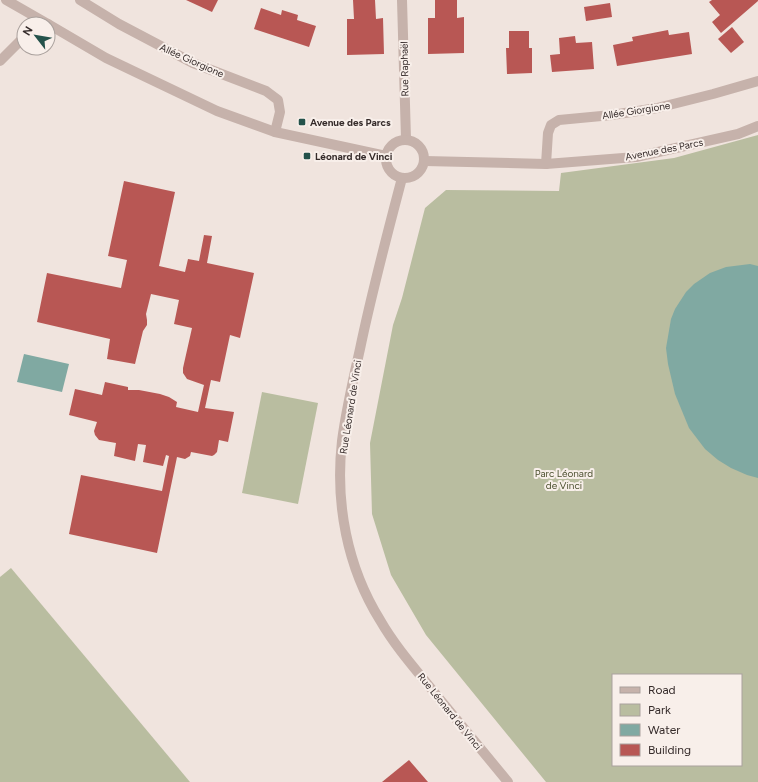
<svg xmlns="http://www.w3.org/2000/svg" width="758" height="782" viewBox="0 0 758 782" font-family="Figtree,sans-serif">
  <rect width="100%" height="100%" fill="#f0e4de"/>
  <!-- green -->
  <g fill="#b9bda0" fill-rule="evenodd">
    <path d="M758,135V782H546L426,635L391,575L372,514L370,443L393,325L402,298L425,208L446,190L559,191L561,173L674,158ZM613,675H741V765H613Z"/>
    <path d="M262,392L318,403L298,504L242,493Z"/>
    <path d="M11,568L190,782H0V577Z"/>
  </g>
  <!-- water -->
  <g fill="#80a9a2">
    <path d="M750,264L758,266V478L747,475L731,468L718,460L705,449L689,428L675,394L668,364L666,348L671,319L675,309L686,292L694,284L710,273L726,267Z"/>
    <path d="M24,354L69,364L62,392L17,382Z"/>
  </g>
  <!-- building -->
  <g fill="#b85754">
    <path d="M186,0H218L212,12Z"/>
    <path d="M353,0H375L376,19L383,18L384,54L347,55V19H354Z"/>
    <path d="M435,0H457V18L464,17V53L428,54V18H435Z"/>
    <path d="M712,0H758V1L721,33L712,22L720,15L709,2Z"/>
    <path d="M610,3L612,17L586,21L584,7Z"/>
    <path d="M261,8L281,15L282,10L298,15L297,20L316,26L309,47L254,29Z"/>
    <path d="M732,27L744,42L731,53L718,39Z"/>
    <path d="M668,30L669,35L689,32L692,54L617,66L613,45L633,41L632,37Z"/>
    <path d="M509,31H529V48H532V73L507,74L506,48H509Z"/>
    <path d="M575,36L576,43L592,42L594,69L552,72L550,55L560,54L559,38Z"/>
    <path d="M124,181L175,192L159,266L185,272L188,259L199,261L204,235L212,236L207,263L254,273L240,338L230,335L220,382L211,380L205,408L234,412L228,442L219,440L217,452L214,455L212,456L191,452L190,456L185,459L177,457L157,553L69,534L81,475L162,491L169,456L166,455L163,466L143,462L146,445L138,444L135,461L114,456L116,443L99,440L95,435L94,431L97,422L69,415L75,389L102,395L105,382L128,387V390H139L160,394L169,397L177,402L176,407L198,412L204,385L187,379L183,373V368L192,328L174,324L179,300L151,294L146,314L147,320V325L143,331L135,364L107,359L110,339L37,322L47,273L121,288L127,260L108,256Z"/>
    <path d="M409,760L428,782H382Z"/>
  </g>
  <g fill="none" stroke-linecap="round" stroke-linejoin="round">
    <!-- minor -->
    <g stroke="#c6b2ab" stroke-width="10">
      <path d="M80,0L119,24L193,63L266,91L278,100L280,112L275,132"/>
      <path d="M402,0L406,139"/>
      <path d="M0,61L24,37"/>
      <path d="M546,164L548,133L551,125L559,120L612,115L657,108L713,94L758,81"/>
      <path d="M402,178C387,235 372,291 360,349C353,380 346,410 342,441C335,503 347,567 380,620C396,648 418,672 438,697C461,725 485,754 508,782"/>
    </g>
    <!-- tertiary -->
    <g stroke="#c6b2ab" stroke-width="10">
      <path d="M6,0L48,24"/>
      <path d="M48,24L106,58L217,111L275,132L386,156"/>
      <circle cx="405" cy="159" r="19"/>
      <path d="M425,161L546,164L636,157L738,134L758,126"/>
    </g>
  </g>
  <!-- markers -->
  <g fill="#24524b" stroke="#f8efea" stroke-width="1.5">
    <rect x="298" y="118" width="8" height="8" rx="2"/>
    <rect x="303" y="152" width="8" height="8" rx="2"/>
  </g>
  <g text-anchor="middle" stroke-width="4" stroke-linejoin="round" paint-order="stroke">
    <!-- street labels -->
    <g font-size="10" fill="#352b2a" stroke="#f8efea">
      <text transform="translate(192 60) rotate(24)" y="4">Allée Giorgione</text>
      <text transform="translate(404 69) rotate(-91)" y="4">Rue Raphaël</text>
      <text transform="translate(636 110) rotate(-9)" y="4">Allée Giorgione</text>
      <text transform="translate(664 149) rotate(-11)" y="4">Avenue des Parcs</text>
      <text transform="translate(350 407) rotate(-81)" y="4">Rue Léonard de Vinci</text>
      <text transform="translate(450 711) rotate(51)" y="4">Rue Léonard de Vinci</text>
    </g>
    <!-- poi labels -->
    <g font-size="10" font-weight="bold" fill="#352b2a" stroke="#f8efea" text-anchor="start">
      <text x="310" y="126">Avenue des Parcs</text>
      <text x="315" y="160">Léonard de Vinci</text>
    </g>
    <!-- park labels -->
    <g font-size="10" fill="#4c5130" stroke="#f8efea">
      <text x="564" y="477">Parc Léonard<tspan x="564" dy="12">de Vinci</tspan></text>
    </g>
  </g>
  <!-- legend -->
  <rect x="612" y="674" width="130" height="92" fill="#f8efea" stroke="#aaa19d"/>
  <rect x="620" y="687" width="20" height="6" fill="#c6b2ab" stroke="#aaa19d"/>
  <text x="648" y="694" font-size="12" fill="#352b2a">Road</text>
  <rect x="620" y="704" width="20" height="12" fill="#b9bda0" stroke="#aaa19d"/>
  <text x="648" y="714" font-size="12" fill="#352b2a">Park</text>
  <rect x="620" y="724" width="20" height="12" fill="#80a9a2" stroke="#aaa19d"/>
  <text x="648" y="734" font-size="12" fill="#352b2a">Water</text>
  <rect x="620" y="744" width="20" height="12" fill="#b85754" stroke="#aaa19d"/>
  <text x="648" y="754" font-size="12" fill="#352b2a">Building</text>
  <!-- north arrow -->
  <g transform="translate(36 36) rotate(301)"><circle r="19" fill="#f8efea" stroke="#aaa19d"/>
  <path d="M0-3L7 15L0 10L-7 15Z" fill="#24524b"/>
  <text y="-6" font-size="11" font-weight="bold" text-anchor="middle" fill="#352b2a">N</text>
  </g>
</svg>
